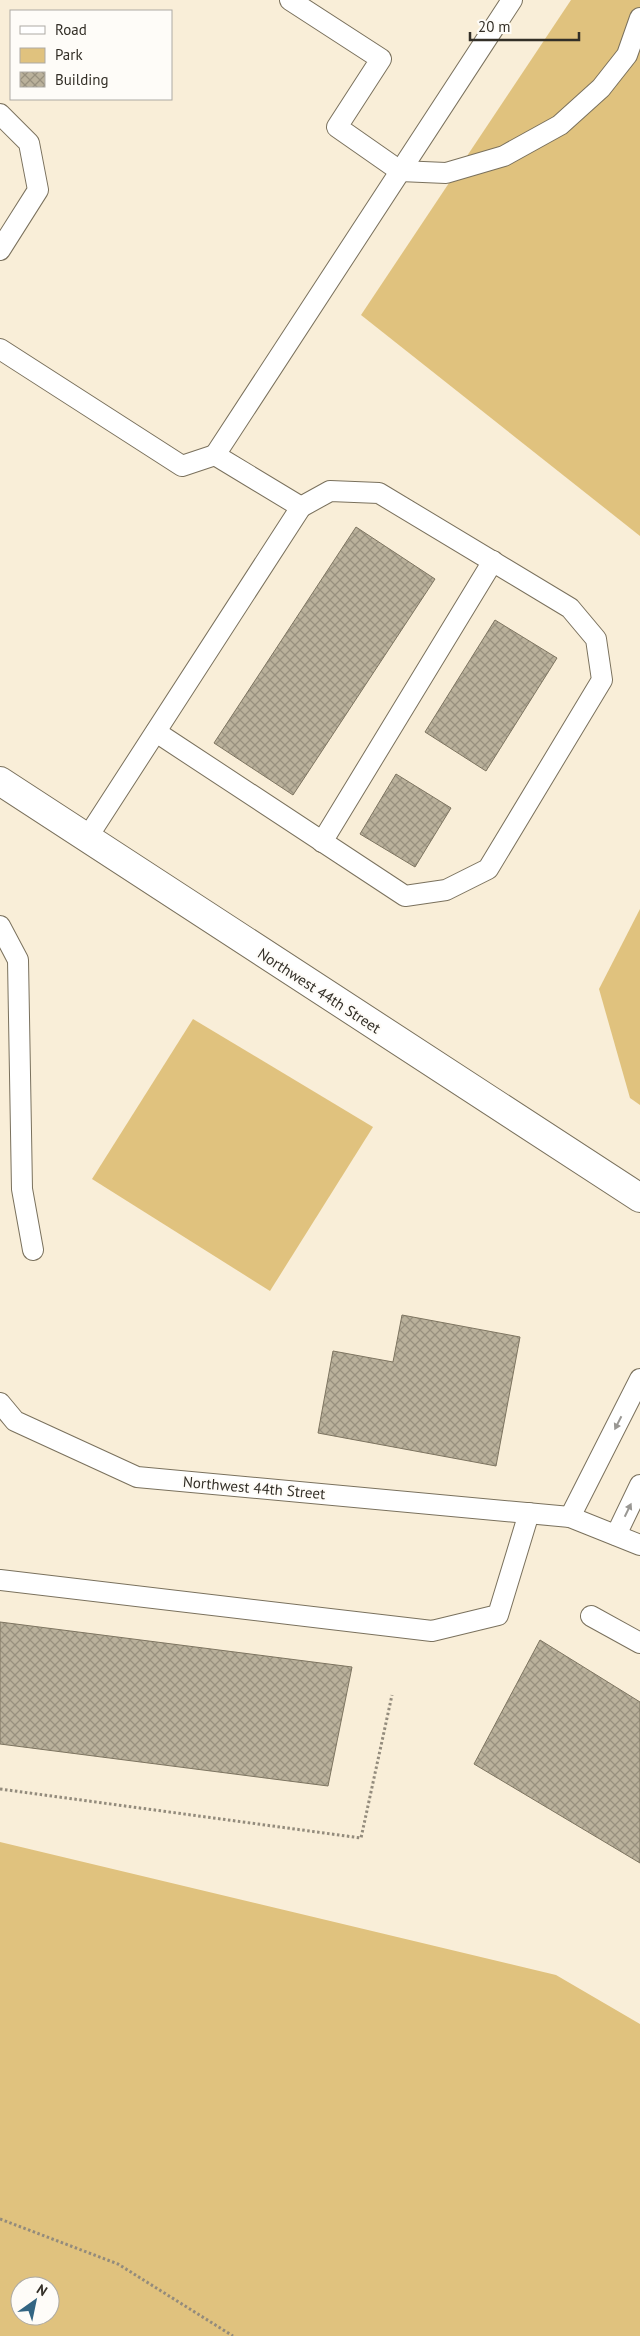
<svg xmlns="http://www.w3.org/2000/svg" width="640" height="2336" viewBox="0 0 640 2336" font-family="'PT Sans',sans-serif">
  <defs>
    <pattern id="building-cross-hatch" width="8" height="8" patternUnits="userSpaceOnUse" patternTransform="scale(1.25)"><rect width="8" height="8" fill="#bab19b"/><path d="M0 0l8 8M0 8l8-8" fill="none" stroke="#98907e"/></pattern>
  </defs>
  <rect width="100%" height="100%" fill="#f9eed8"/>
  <!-- green -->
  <g fill="#e0c27e" fill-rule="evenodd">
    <path d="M571,0H640V536L361,315Z"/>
    <path d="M640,909V1105L630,1098L599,989Z"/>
    <path d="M193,1019L373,1127L270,1291L92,1179Z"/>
    <path d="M0,1842L556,1975L640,2024V2336H0ZM20,2286H50V2316H20Z"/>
  </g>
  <!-- building -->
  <g fill="url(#building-cross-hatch)" stroke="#7d7460">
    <path d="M356,527L435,579L293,795L214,743Z"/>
    <path d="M495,620L557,658L486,771L425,732Z"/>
    <path d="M396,774L451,808L415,867L360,834Z"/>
    <path d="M402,1315L520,1337L496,1466L318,1433L333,1351L393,1362Z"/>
    <path d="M0,1622L352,1667L328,1786L0,1744Z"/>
    <path d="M540,1640L640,1702V1863L474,1764Z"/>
  </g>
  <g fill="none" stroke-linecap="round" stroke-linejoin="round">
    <defs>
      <g id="service">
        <path d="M290,0L381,59L337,127L400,171L446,173L504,156L560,125L601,88L627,55L640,18"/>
        <path d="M0,114L29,143L38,190L0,250"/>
        <path d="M0,349L182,466L215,455"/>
        <path d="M156,732L405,896L446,890L488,869L602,680L596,639L570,608L379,493L330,491L301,507"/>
        <path d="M87,838L301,507L215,455L512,0"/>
        <path d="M322,842L493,561"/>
        <path d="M0,926L18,960L22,1189L33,1250"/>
        <path d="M0,1403L15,1421L137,1477L570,1517L640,1545"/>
        <path d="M570,1517L640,1379"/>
        <path d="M616,1535L640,1485"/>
        <path d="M0,1580L432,1631L498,1615L529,1513"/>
        <path d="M591,1616L640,1643"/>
      </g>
      <path id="tertiary" d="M0,781L640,1198"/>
    </defs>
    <!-- service casing -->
    <use href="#service" stroke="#7a715d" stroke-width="22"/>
    <!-- tertiary casing -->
    <use href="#tertiary" stroke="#7a715d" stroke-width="30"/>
    <!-- path -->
    <g stroke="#938b7c" stroke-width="3" stroke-dasharray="2.5 2.5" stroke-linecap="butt">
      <path d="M0,1789L361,1838L392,1695"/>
      <path d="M0,2219L118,2264L233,2336"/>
    </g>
    <!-- service -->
    <use href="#service" stroke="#fff" stroke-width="20"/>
    <!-- tertiary -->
    <use href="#tertiary" stroke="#fff" stroke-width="28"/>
  </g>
  <!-- one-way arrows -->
  <defs><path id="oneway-solid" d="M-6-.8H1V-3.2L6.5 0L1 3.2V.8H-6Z" transform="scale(1.25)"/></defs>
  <g fill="#999793">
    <use href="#oneway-solid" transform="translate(618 1423) rotate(117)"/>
    <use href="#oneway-solid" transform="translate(628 1510) rotate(-64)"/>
  </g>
  <g text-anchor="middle" stroke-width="4" stroke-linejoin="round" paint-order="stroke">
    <!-- street labels -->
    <g font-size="15" fill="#332f27" stroke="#fefcf8">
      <text transform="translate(319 991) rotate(33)" y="5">Northwest 44th Street</text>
      <text transform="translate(254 1488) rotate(5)" y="5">Northwest 44th Street</text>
    </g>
  </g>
  <!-- legend -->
  <rect x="10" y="10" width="162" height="90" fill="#fefcf8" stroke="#adaaa4"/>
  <rect x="20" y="26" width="25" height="8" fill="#ffffff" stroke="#adaaa4"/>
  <text x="55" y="35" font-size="15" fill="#332f27">Road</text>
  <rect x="20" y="48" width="25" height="15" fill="#e0c27e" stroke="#adaaa4"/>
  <text x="55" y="60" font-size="15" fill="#332f27">Park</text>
  <rect x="20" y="72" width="25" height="15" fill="url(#building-cross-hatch)" stroke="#adaaa4"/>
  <text x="55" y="85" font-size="15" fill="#332f27">Building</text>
  <!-- north arrow -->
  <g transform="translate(35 2301) rotate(33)"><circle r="24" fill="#fefcf8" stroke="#adaaa4"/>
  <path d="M0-4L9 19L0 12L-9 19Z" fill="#336582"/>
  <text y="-8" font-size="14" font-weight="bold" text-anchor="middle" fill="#332f27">N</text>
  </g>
  <!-- scale -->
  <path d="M470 32v8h109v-8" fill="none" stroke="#332f27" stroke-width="2.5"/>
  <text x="478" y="32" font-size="15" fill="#332f27" stroke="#fefcf8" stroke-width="4" paint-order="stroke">20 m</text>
</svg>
